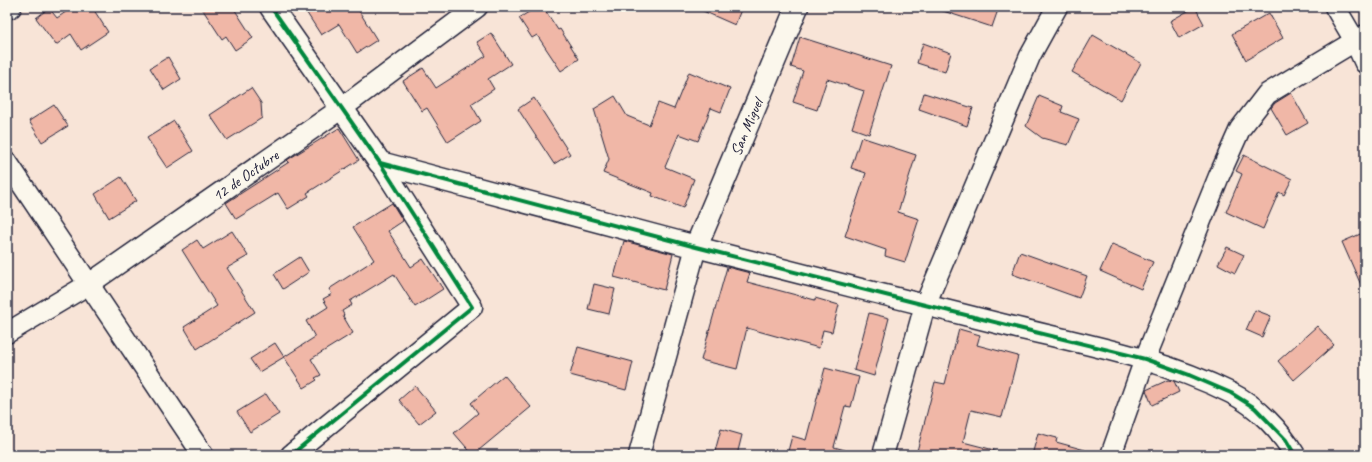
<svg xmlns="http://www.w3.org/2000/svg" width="1372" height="462" viewBox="0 0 1372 462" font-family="Caveat,sans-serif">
  <rect width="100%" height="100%" fill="#f8e4d7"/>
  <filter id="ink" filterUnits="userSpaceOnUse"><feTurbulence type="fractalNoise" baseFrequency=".025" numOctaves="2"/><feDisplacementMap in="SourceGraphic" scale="8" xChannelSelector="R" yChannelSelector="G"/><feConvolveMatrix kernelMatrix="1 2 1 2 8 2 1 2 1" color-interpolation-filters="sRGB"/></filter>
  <g filter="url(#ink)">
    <!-- building -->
    <g fill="#f0b7a7" stroke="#22223b">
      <path d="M73,7H92L108,32L81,50L71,34L56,45L36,18L49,8L57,18Z"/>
      <path d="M201,7H233L253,38L235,50L226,36L222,39Z"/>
      <path d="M303,7H365L359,11L377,40L357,53L339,24L321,35Z"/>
      <path d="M537,7H543L558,30L560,29L579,59L561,71L537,35L532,38L519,18Z"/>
      <path d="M694,7H742L735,25Z"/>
      <path d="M940,7H999L992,27L940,10Z"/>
      <path d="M1195,7L1204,24L1179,38L1170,21Z"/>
      <path d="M1269,13L1283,38L1246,60L1232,34Z"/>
      <path d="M491,33L511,64L488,79L494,89L471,104L481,121L448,142L427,108L422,111L403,81L423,68L436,88L486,56L477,42Z"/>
      <path d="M1093,35L1141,63L1121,100L1072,72Z"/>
      <path d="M800,37L891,66L869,134L852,128L864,91L827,79L817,110L793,102L803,71L791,67Z"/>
      <path d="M923,43L951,53L945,72L917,63Z"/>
      <path d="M168,57L181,79L164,90L150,68Z"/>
      <path d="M689,72L730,89L721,112L711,108L698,141L679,134L665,167L694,179L683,208L652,196L653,193L603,173L609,159L594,109L615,96L627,116L649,125L658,103L674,109Z"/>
      <path d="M251,88L261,103L262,118L227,140L210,115Z"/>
      <path d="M924,93L973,108L967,126L919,109Z"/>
      <path d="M1291,93L1308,123L1287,135L1271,108L1275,103Z"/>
      <path d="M1039,96L1063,106L1061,112L1079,119L1068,145L1042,138L1026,126Z"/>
      <path d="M534,98L570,154L554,164L518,109Z"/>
      <path d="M54,105L68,126L42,142L29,121Z"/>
      <path d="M174,121L193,151L167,168L147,138Z"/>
      <path d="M339,128L359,160L307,193L309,196L288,209L278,193L236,219L226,203L289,162L287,160Z"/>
      <path d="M861,137L916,155L898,212L919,219L905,262L885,256L886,250L845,236L866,173L851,168Z"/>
      <path d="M1244,155L1292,179L1284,195L1279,192L1263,229L1226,212L1242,174L1236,171Z"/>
      <path d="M121,177L136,201L109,218L95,194Z"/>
      <path d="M392,203L403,221L388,231L411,267L423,259L443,289L415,307L394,274L350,301L352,305L342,311L344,315L343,316L353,333L311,359L321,375L315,378L317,380L304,388L284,357L315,337L306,321L328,307L323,299L332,294L329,289L374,260L353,227Z"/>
      <path d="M232,231L248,256L227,268L255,312L197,349L184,327L217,306L182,250L197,240L203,249Z"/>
      <path d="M1365,232V294L1342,242Z"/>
      <path d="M624,241L673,254L664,290L614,277Z"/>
      <path d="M1112,244L1153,262L1141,289L1100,271Z"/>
      <path d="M1227,247L1244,255L1235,273L1218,264Z"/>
      <path d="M1020,252L1087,276L1079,298L1012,274Z"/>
      <path d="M300,257L309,272L283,289L274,274Z"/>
      <path d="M727,267L750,273L747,282L815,300V298L839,305L832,332L823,330L819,348L747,328L737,369L701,360Z"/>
      <path d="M594,284L615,289L609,314L588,309Z"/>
      <path d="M1255,310L1271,316L1262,337L1246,330Z"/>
      <path d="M869,313L889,318L874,376L854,370Z"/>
      <path d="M1317,326L1334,345L1294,380L1278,361Z"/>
      <path d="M959,329L980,335L977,345L1018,356L1002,417L971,410L963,442L994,450L993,455H930L917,451L935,382L945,384Z"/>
      <path d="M275,343L284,357L259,372L250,359Z"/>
      <path d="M578,347L633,362L626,390L570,375Z"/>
      <path d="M825,368L859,377L851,407L845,406L834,447L845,450L844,455H787L792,436L806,440Z"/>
      <path d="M504,375L531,407L473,455L454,433L478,413L471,403Z"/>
      <path d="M1168,380L1174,381L1179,392L1152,405L1146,390Z"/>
      <path d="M415,386L436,411L419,424L399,400Z"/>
      <path d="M266,394L279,414L250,432L237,412Z"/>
      <path d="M721,429L742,435L737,455H714Z"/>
      <path d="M1038,433L1057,438L1056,442L1085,450L1084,455H1032Z"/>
    </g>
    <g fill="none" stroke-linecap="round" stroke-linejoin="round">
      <defs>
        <g id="street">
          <path d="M1335,7L1355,41L1365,63"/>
          <path d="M7,9L11,7"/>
          <path d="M7,162L203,455"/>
          <path d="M7,333L89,284L342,108L477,7"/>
          <path d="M291,455L472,307L380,163"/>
          <path d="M639,455L696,247C798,273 899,299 1001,324C1078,343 1159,357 1231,393C1257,406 1280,430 1295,455"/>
          <path d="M883,455L925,305L1030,56L1057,7"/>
          <path d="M1111,455L1145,359L1219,176L1240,129L1267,94L1365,35"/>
        </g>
        <path id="secondary" d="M271,7L380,163L696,247L797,7"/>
      </defs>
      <!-- street casing -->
      <use href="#street" stroke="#22223b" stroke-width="23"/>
      <!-- secondary casing -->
      <use href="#secondary" stroke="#22223b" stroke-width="25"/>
      <!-- street -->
      <use href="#street" stroke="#fbf7ec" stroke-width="20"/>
      <!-- secondary -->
      <use href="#secondary" stroke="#fbf7ec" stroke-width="22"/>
      <defs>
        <g id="cycleway">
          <path d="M271,7L380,163L472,307L291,455"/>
          <path d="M380,163L696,247L925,305L1145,359L1189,375L1231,393L1255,408L1286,440L1295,455"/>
        </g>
      </defs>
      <!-- cycleway casing -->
      <use href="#cycleway" stroke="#fbf7ec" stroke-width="6"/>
      <!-- cycleway -->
      <use href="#cycleway" stroke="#00873e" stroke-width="4"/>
    </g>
  </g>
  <g text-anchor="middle" stroke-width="3.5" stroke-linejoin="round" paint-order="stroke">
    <!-- street labels -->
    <g font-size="16" fill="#22223b" stroke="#fbf7ec">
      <text transform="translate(746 127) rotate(-67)" y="6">San Miguel</text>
      <text transform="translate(245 175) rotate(-35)" y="6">12 de Octubre</text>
    </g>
  </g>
  <!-- margin -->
  <rect width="1372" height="462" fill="none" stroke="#fbf7ec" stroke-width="24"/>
  <rect x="12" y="12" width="1348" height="438" fill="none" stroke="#22223b" stroke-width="1.5" filter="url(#ink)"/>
</svg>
